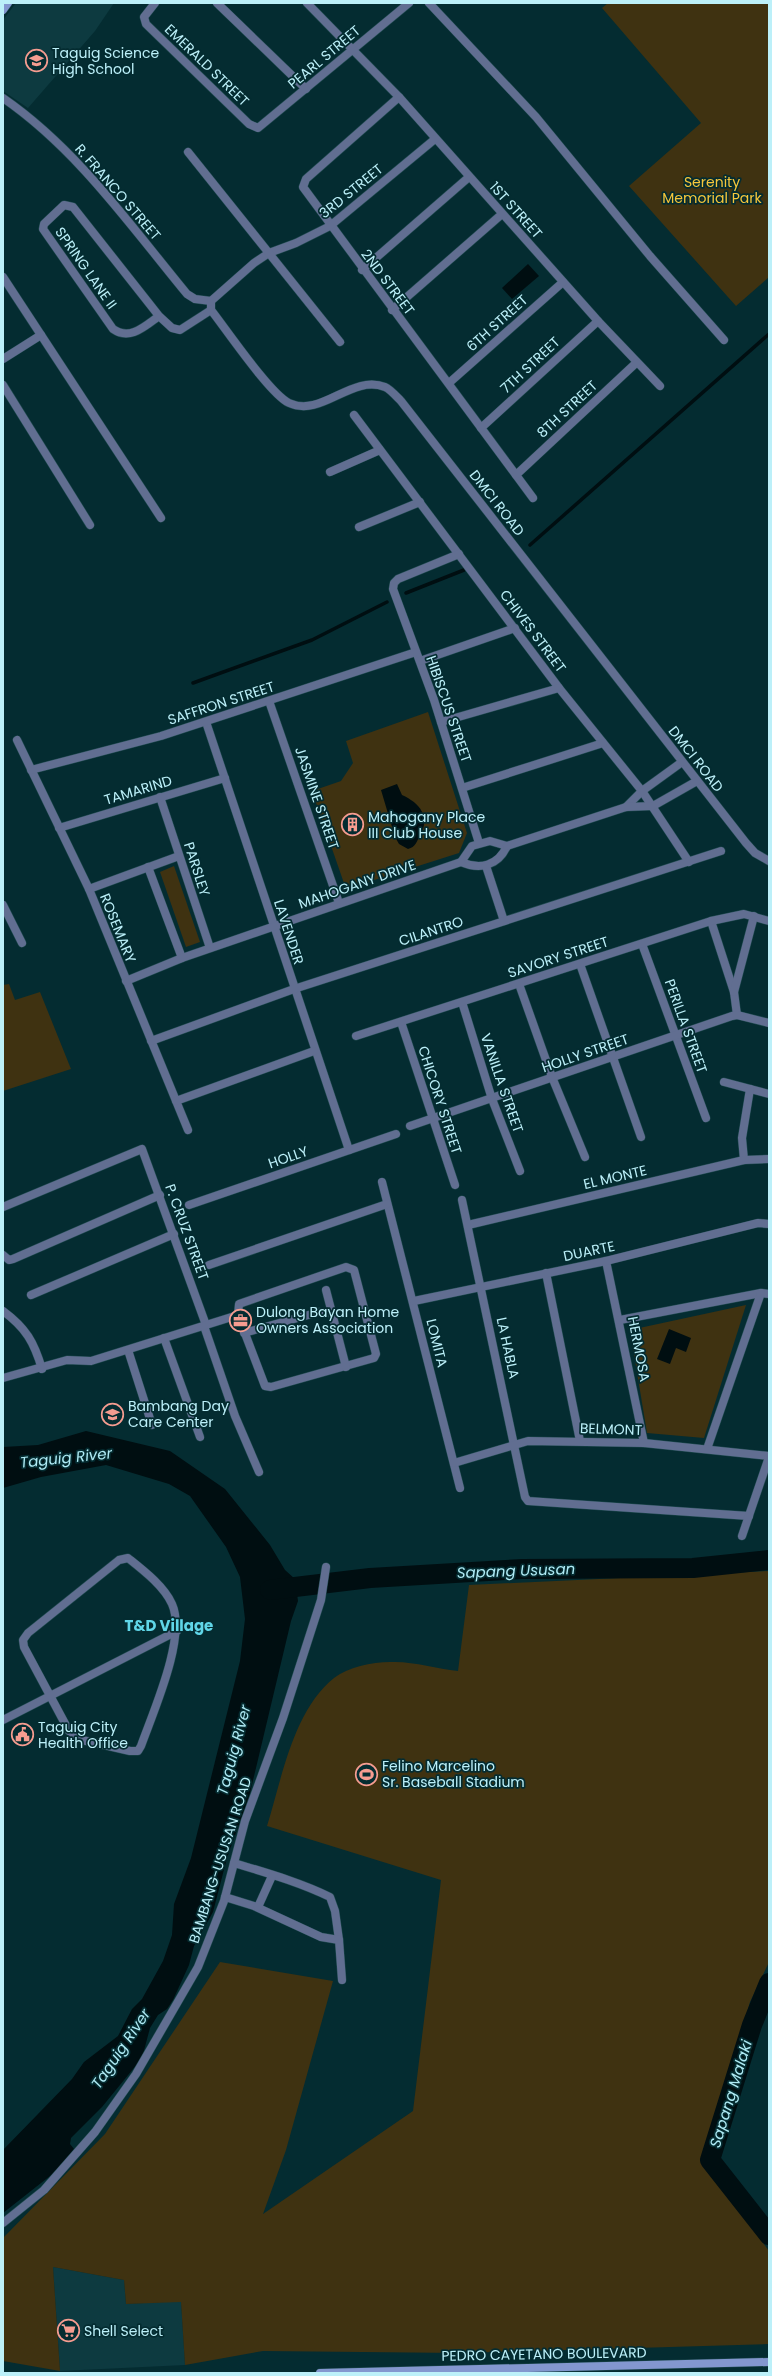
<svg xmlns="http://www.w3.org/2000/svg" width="772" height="2376" viewBox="0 0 772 2376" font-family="Poppins,sans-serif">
  <rect width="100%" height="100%" fill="#042c31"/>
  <!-- built -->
  <g fill="#0d3a40">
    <path d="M16,3H114L95,31L28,108L3,91V20Z"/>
    <path d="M53,2267L124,2280L126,2304L181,2301L185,2365L60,2371Z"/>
  </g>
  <!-- green -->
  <g fill="#3f3211">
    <path d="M608,3H769V277L736,306L629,186L701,123L602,8Z"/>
    <path d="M428,712L467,833L459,853L346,889L312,791L341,781L353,763L346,741Z"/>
    <path d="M174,866L200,942L186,947L160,872Z"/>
    <path d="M9,984L15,1000L40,992L71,1069L3,1091V985Z"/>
    <path d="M746,1305L704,1438L647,1433L630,1330Z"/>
    <path d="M769,1571V1962L750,2002L704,2162L769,2251V2344L461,2353L263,2351L185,2365L181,2302L126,2304L124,2280L53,2267L60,2371L3,2361V2238L105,2134L220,1962L333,1981L286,2150L263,2214L413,2111L441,1880L267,1826C282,1778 293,1711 334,1678C349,1666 376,1661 395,1662C416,1662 437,1669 458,1671L469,1585Z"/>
  </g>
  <!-- water -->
  <g fill="#000e11">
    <path d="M528,264L539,276L512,299L502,288Z"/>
    <path d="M397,784L402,795C420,803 431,817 420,836C416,842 416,847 408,849L399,844L395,837L381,790Z"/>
    <path d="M669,1329L691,1338L686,1352L676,1348L670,1364L657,1359Z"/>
    <path d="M86,1431L170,1451L225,1489L270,1545L285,1570L295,1579L298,1601L291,1621L250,1793L227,1858L213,1912L194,1946L189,1965L173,2000L167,2009L158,2015L150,2028L142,2058L102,2107L71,2138L70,2144L74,2149L55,2172L3,2213V2150L72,2079L84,2062L118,2036L132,2009L142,1999L163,1961L172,1935L174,1904L191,1858L240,1661L245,1619L240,1577L226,1547L190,1496L169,1484L106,1465L41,1477L3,1488V1447L38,1445Z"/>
  </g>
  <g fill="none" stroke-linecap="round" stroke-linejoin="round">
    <!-- stream -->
    <g stroke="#000e11" stroke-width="3.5">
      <path d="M530,545L769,334"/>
      <path d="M406,593L464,570"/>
      <path d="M193,683L312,640L387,602"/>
    </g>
    <!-- river -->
    <g stroke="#000e11" stroke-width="20">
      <path d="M270,1590L370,1578L522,1569L693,1568L769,1560"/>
      <path d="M769,1983L752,2025L710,2160L769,2235"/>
    </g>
    <defs>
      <g id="minor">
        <path d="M155,3L144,17L146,24L249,124L258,128L409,3"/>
        <path d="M217,3L306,89"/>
        <path d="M307,3L399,97L598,321L660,386"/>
        <path d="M429,3L536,117L650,256L724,340"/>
        <path d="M399,97L306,179L303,187L533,498"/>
        <path d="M3,98C77,149 130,225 187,294L195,299L211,301"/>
        <path d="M435,139L330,226L296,243L269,253L254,263L211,301V310C226,329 270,394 289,403C322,418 351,374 385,387C390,389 396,396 401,401L746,843L755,853L769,861"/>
        <path d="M188,152L340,342"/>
        <path d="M362,270L469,177"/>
        <path d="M3,277L161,518"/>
        <path d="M392,310L502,214"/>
        <path d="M159,316C145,326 130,341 113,329L43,229L44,224L64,205L73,207L159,316L172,328L180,330L211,310"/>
        <path d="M3,359L41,335"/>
        <path d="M449,383L563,282"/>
        <path d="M3,385L90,525"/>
        <path d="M354,415L559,688L642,791L689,862"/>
        <path d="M481,428L598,321"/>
        <path d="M330,472L380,450"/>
        <path d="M516,475L636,363"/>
        <path d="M359,527L420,502"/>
        <path d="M459,554L398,579L394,583L393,589L434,700L479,843"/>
        <path d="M420,661L515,628"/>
        <path d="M269,701L339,903"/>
        <path d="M206,722L349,1150"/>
        <path d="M441,722L559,688"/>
        <path d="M17,740L89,889L188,1130"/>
        <path d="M31,770L161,736L416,652"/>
        <path d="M462,788L603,743"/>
        <path d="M160,797L210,948"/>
        <path d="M626,807L642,791L682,762"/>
        <path d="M59,828L225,778"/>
        <path d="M490,841L507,846C498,866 480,870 461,862L472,846Z"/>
        <path d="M507,846L626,807L653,806L697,781"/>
        <path d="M486,866L504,921"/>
        <path d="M148,867L182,958"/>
        <path d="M89,889L179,856"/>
        <path d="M3,905L22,943"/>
        <path d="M711,921L734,992L737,1015"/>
        <path d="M642,944L706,1118"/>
        <path d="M580,964L641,1137"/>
        <path d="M126,981L182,958L461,862"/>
        <path d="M519,984L552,1077L585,1157"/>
        <path d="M734,992L754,916"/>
        <path d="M462,1002L492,1099L520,1171"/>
        <path d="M401,1022L455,1185"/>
        <path d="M356,1036L711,921L744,914L769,921"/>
        <path d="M151,1041L294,989L721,851"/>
        <path d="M724,1082L769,1094"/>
        <path d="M176,1101L314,1051"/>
        <path d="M410,1126L732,1016L737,1015L769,1023"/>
        <path d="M744,1160L742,1138L750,1089"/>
        <path d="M382,1182L460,1488"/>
        <path d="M462,1200L525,1497L528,1501L749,1516"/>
        <path d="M189,1205L396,1134"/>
        <path d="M3,1207L142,1149L206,1325"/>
        <path d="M468,1225L744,1160L769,1159"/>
        <path d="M3,1255L9,1260L13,1259L160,1195"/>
        <path d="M606,1261L644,1443"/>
        <path d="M209,1265L387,1204"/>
        <path d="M346,1267L354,1270L376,1354L374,1358L271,1387L265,1386L238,1315L239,1304Z"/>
        <path d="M546,1273L580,1441"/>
        <path d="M326,1290L346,1367"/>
        <path d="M31,1295L174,1234"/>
        <path d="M414,1301L606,1261L758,1223L769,1224"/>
        <path d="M3,1311C26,1328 34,1342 42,1369"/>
        <path d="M620,1320L761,1293L769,1294"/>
        <path d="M204,1326L235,1416L259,1472"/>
        <path d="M244,1333L319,1312"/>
        <path d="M164,1338L200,1437"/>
        <path d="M128,1350L152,1425"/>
        <path d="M3,1378L67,1360L91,1361L238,1315"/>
        <path d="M707,1449L761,1293"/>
        <path d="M454,1463L528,1441L644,1443L769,1456"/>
        <path d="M742,1536L769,1457"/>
        <path d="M128,1558C143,1570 164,1586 172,1604C187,1637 153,1712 141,1746L138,1751H130L82,1740L69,1731L24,1647L23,1640L28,1633L119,1560Z"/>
        <path d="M3,1720L177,1631"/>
        <path d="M234,1863C267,1873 299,1882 330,1897L335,1911L339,1940"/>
        <path d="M225,1897L254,1906L321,1937L339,1940L342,1980"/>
        <path d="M258,1907L272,1876"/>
        <path d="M3,2223L44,2190L95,2132L136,2074L198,1967L224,1901L245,1821L283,1718L321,1600L326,1567"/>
      </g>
      <g id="secondary">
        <path d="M3,10L8,3"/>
        <path d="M320,2373L769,2362"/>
      </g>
    </defs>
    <!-- minor casing -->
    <use href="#minor" stroke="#214b51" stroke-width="9"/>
    <!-- secondary casing -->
    <use href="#secondary" stroke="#214b51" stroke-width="9"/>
    <!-- minor -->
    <use href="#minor" stroke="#616e91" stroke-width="8"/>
    <!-- secondary -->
    <use href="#secondary" stroke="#8397cf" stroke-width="8"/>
  </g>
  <!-- icons -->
  <defs>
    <symbol id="school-ring" viewBox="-11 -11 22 22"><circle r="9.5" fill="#042c31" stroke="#f59c90" stroke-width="1.5"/><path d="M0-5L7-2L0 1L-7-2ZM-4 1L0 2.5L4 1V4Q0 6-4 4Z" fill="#f59c90"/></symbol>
    <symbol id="building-ring" viewBox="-11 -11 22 22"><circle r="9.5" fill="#042c31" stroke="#f59c90" stroke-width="1.5"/><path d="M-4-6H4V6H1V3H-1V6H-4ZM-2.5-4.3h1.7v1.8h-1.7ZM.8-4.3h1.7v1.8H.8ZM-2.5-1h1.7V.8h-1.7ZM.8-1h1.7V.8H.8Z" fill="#f59c90"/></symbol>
    <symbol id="office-ring" viewBox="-11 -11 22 22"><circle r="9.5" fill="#042c31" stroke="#f59c90" stroke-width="1.5"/><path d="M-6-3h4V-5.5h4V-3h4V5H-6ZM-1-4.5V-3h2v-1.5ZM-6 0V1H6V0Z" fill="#f59c90"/></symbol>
    <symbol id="civic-ring" viewBox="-11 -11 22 22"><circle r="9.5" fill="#042c31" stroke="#f59c90" stroke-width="1.5"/><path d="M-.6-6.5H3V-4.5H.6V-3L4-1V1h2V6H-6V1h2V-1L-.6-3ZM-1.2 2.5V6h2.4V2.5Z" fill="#f59c90"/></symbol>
    <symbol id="stadium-ring" viewBox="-11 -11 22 22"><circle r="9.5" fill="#042c31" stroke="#f59c90" stroke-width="1.5"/><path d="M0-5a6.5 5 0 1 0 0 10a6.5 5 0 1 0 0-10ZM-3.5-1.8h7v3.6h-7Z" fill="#f59c90"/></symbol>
    <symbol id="supermarket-ring" viewBox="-11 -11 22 22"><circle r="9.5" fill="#042c31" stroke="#f59c90" stroke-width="1.5"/><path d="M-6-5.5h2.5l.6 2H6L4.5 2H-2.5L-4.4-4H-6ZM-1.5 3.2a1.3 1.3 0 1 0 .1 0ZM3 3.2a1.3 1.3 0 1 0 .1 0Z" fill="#f59c90"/></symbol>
  </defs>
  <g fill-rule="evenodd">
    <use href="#school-ring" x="24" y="48" width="25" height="25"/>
    <use href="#building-ring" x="340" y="812" width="25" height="25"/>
    <use href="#office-ring" x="228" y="1308" width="25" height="25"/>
    <use href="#school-ring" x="100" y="1402" width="25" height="25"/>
    <use href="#civic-ring" x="10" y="1722" width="25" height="25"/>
    <use href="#stadium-ring" x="354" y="1762" width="25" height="25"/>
    <use href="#supermarket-ring" x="56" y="2318" width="25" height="25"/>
  </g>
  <g text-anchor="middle" stroke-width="3.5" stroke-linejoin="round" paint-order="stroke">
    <!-- poi labels -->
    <g font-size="14" fill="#bcf0f9" stroke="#042c31" text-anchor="start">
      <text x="52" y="58">Taguig Science<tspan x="52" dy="16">High School</tspan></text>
      <text x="368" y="822">Mahogany Place<tspan x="368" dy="16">III Club House</tspan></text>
      <text x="256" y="1317">Dulong Bayan Home<tspan x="256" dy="16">Owners Association</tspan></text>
      <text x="128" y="1411">Bambang Day<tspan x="128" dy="16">Care Center</tspan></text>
      <text x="38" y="1732">Taguig City<tspan x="38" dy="16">Health Office</tspan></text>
      <text x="382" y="1771">Felino Marcelino<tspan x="382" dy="16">Sr. Baseball Stadium</tspan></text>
      <text x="84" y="2336">Shell Select</text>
    </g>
    <!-- street labels -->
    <g font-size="14" fill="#bcf0f9" stroke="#042c31">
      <text transform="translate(324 57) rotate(-40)" y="5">PEARL STREET</text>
      <text transform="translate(207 65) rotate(44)" y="5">EMERALD STREET</text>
      <text transform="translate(351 191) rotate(-39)" y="5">3RD STREET</text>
      <text transform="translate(118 192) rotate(49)" y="5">R. FRANCO STREET</text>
      <text transform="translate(516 210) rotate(48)" y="5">1ST STREET</text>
      <text transform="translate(86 268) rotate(55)" y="5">SPRING LANE II</text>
      <text transform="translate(388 282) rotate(53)" y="5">2ND STREET</text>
      <text transform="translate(497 323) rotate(-42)" y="5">6TH STREET</text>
      <text transform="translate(530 365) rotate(-43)" y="5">7TH STREET</text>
      <text transform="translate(567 409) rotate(-43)" y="5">8TH STREET</text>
      <text transform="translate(497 503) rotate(52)" y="5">DMCI ROAD</text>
      <text transform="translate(533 631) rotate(53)" y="5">CHIVES STREET</text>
      <text transform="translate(221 703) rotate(-18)" y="5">SAFFRON STREET</text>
      <text transform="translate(449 709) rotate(71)" y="5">HIBISCUS STREET</text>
      <text transform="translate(696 759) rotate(52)" y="5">DMCI ROAD</text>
      <text transform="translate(138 790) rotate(-17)" y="5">TAMARIND</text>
      <text transform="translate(317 798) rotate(71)" y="5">JASMINE STREET</text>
      <text transform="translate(197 869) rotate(72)" y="5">PARSLEY</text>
      <text transform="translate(357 884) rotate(-19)" y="5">MAHOGANY DRIVE</text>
      <text transform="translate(118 928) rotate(68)" y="5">ROSEMARY</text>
      <text transform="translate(431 931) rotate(-18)" y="5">CILANTRO</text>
      <text transform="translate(289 932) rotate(72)" y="5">LAVENDER</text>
      <text transform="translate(558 957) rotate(-18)" y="5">SAVORY STREET</text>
      <text transform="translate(686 1026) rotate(70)" y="5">PERILLA STREET</text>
      <text transform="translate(585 1053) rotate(-19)" y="5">HOLLY STREET</text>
      <text transform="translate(502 1083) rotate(71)" y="5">VANILLA STREET</text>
      <text transform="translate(440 1100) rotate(72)" y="5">CHICORY STREET</text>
      <text transform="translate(288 1157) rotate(-19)" y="5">HOLLY</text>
      <text transform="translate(615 1177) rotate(-13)" y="5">EL MONTE</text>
      <text transform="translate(187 1232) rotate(70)" y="5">P. CRUZ STREET</text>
      <text transform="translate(589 1251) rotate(-12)" y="5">DUARTE</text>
      <text transform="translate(437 1343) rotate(76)" y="5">LOMITA</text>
      <text transform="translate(508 1348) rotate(78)" y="5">LA HABLA</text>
      <text transform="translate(639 1349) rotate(79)" y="5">HERMOSA</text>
      <text transform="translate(611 1429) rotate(2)" y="5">BELMONT</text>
      <text transform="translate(220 1860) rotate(-72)" y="5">BAMBANG-USUSAN ROAD</text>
      <text transform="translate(544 2354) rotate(-1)" y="5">PEDRO CAYETANO BOULEVARD</text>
    </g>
    <!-- park labels -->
    <g font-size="14" fill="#f6c63b" stroke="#042c31">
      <text x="712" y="187">Serenity<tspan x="712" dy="16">Memorial Park</tspan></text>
    </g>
    <!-- water labels -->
    <g font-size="15" font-style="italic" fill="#afebf5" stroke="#042c31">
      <text transform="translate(66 1458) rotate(-6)" y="5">Taguig River</text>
      <text transform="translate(516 1571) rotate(-2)" y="5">Sapang Ususan</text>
      <text transform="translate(234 1750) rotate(-75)" y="5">Taguig River</text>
      <text transform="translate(121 2049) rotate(-56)" y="5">Taguig River</text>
      <text transform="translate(731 2094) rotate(-73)" y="5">Sapang Malaki</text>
    </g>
    <!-- neighbourhood labels -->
    <g font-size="15" font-weight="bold" fill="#60d6e8" stroke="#042c31">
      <text x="169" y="1631">T&amp;D Village</text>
    </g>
  </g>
  <!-- border -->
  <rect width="772" height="2376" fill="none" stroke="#bcf0f9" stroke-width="8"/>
</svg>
